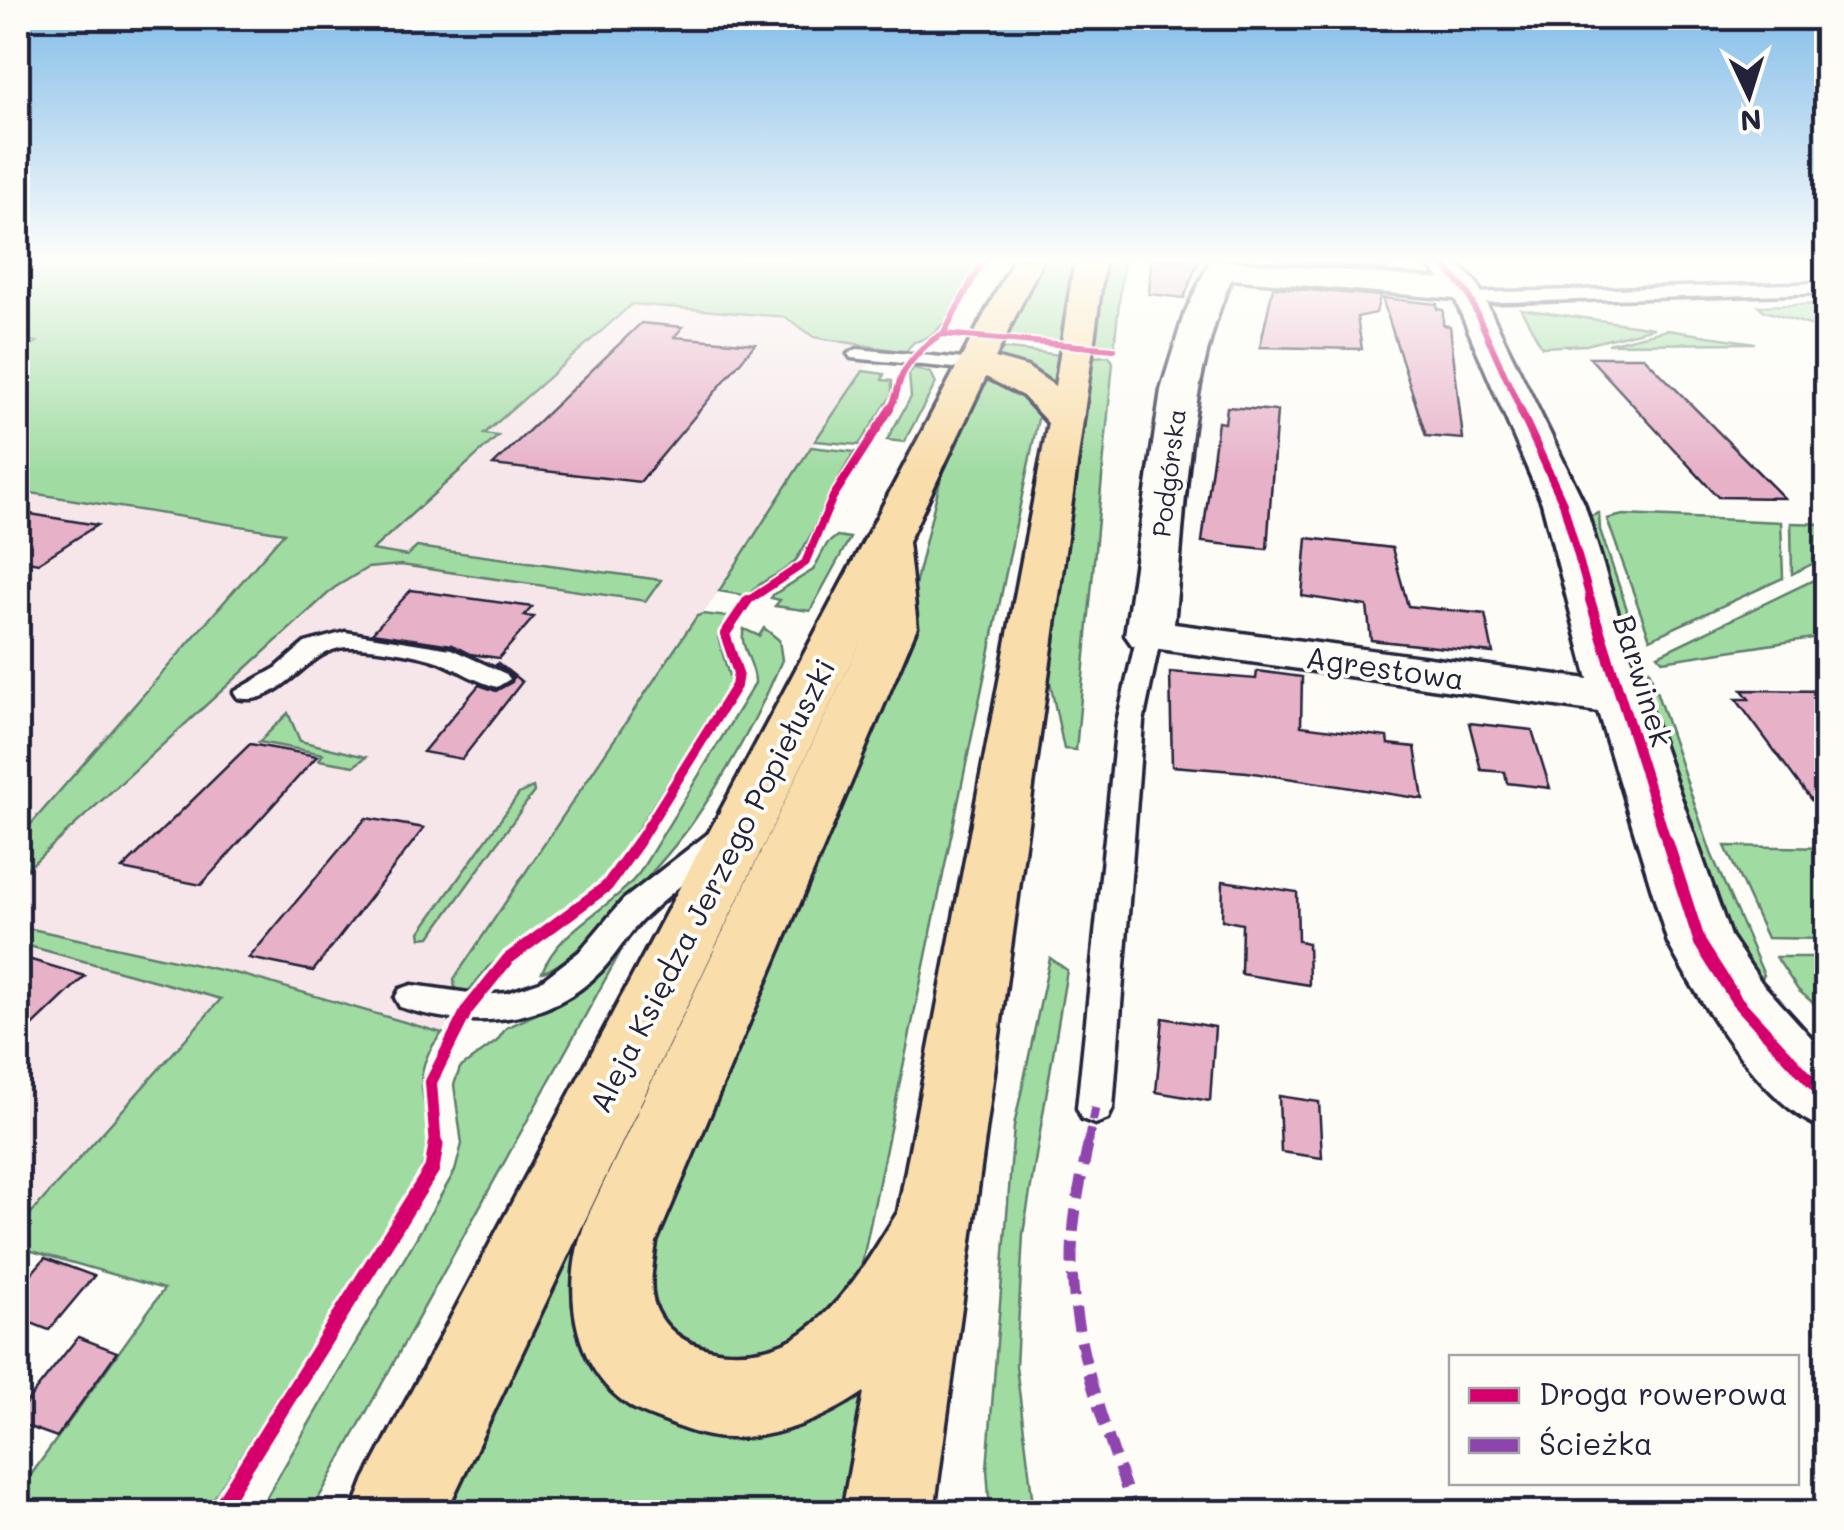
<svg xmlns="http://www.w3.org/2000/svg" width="1844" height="1530" viewBox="0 0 1844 1530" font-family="Mali,sans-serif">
  <rect width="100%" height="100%" fill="#fdfcf7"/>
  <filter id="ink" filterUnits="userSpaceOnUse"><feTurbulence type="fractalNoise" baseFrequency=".01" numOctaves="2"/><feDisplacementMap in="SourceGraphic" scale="20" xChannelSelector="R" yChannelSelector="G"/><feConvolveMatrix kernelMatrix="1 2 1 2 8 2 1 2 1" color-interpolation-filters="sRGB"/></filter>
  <g filter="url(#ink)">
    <!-- built -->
    <g fill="#f6e6e9">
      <path d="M632,303L785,317L814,337L883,346V350L863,371L719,591L703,614L697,616L454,979L452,982L467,993L442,1033L243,975L18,1227V859L497,438L483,435Z"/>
      <path d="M18,491L285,533L18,839Z"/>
    </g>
    <!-- green -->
    <g fill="#a0dba2" stroke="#617e6e" stroke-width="2.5">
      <path d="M18,259H981C965,288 949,335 914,342L905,352L814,337L785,317L632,304L484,434L498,436L372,550L407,556L417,547L661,580L646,601L401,565L367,568L334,588L18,877V839L284,533L18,491V353L37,342L18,339Z"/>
      <path d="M1043,259H1077L1064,327V344L1005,338Z"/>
      <path d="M1106,259H1124L1114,348L1093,346Z"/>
      <path d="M1826,304V330L1764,311L1759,306Z"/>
      <path d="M1521,309L1654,328L1586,345L1542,347Z"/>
      <path d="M1667,330L1755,343L1608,344Z"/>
      <path d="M1000,348L1062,355L1056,385L995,361Z"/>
      <path d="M1109,356L1113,362L1076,750L1064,749L1049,677L1092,357Z"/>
      <path d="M914,368L931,373L936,383L904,442L887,440L911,397L909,374Z"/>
      <path d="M863,371L884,374L882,380L892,381V395L859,445L815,441Z"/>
      <path d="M989,373L1038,405L1039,414L859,1278L790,1353L712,1360L652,1321L636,1245L905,627L947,452Z"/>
      <path d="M811,447L855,452C832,485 820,523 798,557C787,575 761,577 748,596L719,591Z"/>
      <path d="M1599,513L1600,530L1640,648L1625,656L1585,518Z"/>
      <path d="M1623,515L1781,522L1783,578L1650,639L1607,519Z"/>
      <path d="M1791,523L1826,524V557L1792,574Z"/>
      <path d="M837,536L850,538L810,611L775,606L780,600L771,598L773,595L813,570L827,544Z"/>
      <path d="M1826,574V636L1663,661L1658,655Z"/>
      <path d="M703,614L728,617L718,637L731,683L608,876L488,967L467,993L455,991L454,979L697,616Z"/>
      <path d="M874,622L581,1333L872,1384L843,1512H443L867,624Z"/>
      <path d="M764,628L779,640L782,660C759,714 727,773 693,822C672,852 573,967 542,972C560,927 611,910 640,872L755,683C756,664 738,646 744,629L759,636Z"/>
      <path d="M1649,670L1711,853L1764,975L1760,981L1725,936L1631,673Z"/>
      <path d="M288,713L300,741L366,757L354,766L319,760L323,754L259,742Z"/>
      <path d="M533,787L534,792L430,937L421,938L420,932L519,794Z"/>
      <path d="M1725,846L1826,848V939L1767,938Z"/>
      <path d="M18,926L243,975L442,1033C402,1081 434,1104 428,1148C426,1161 419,1173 414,1185L205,1512H18V1493L164,1289L18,1247V1228L221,999L18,943Z"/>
      <path d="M622,949L311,1512H258L455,1171L462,1144L454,1085L460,1068L497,1041L506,1028L571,998Z"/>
      <path d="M1776,957H1826V1014L1798,990Z"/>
      <path d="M1050,958L1067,970L1023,1234L1016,1366L1034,1512H990L987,1469L1014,1126Z"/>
    </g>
    <!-- building -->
    <g fill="#e7b1c8" stroke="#22223b" stroke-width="2.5">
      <path d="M1151,259H1199L1184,298L1149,294Z"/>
      <path d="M1280,259H1352L1390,263L1387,271Z"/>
      <path d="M1273,287L1380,296L1376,313L1357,317L1362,349L1260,347Z"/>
      <path d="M1382,298L1437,304V309L1443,310V325L1450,326L1463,439L1426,436Z"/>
      <path d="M641,323L683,327L674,337L755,344L640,482L493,465Z"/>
      <path d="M1589,357H1644L1784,498L1718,497Z"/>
      <path d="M1227,407L1277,411L1267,549L1202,542L1218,422L1225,423Z"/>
      <path d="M18,512L97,525L38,563L18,559Z"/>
      <path d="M1307,538L1392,548L1408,606L1485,614L1493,653L1371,640L1367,606L1302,596Z"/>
      <path d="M411,590L532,607L524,616L534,617L499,658L470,654L452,645L372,633Z"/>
      <path d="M498,663L522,682L462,759L423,752L479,685L496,691L512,682L513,677L496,665Z"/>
      <path d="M1257,671L1302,677L1301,726L1387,737L1388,744L1415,747L1423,799L1247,772L1172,766L1170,672L1256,679Z"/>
      <path d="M1742,690L1826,691V820L1736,699H1749Z"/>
      <path d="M1469,723L1532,730L1550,788L1507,783L1505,772L1481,770Z"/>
      <path d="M250,744L317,756L201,885L122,869Z"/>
      <path d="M366,818L424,828L313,971L249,958Z"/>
      <path d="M1223,881L1297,892L1298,941L1308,943L1309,985L1241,974L1242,924L1222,920Z"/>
      <path d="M18,956L85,976L18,1040Z"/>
      <path d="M1163,1018L1215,1027L1210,1101L1156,1092Z"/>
      <path d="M1279,1096L1319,1102L1322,1158L1281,1152Z"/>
      <path d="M45,1258L94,1276L49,1330L18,1318V1289Z"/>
      <path d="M78,1337L117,1352L57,1437L18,1423V1413Z"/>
    </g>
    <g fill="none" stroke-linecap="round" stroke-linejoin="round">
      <defs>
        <g id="service">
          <path d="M1826,283V293L1470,303L1462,298L1470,293Z"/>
          <path d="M857,349L974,360L983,365L974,370L851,358L848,354Z"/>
          <path d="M1149,628L1161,635L1143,722L1113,1108L1108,1119L1095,1124L1082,1119L1077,1108L1117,722L1137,635Z"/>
          <path d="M345,632L451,649L506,674L510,679L497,687C477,682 459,670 440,662C419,654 369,646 347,647C307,648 281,708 238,698L234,692L276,668L305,643Z"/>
          <path d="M724,826L734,829L739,836L734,843C704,867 673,890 645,917C628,933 617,954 601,971C547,1026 470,1030 400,1007L395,998L400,989L412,985L483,995L507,993L540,982L579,952L623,900L714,829Z"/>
        </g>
        <path id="minor" d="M1211,259L1440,279L1424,259H1454L1477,284L1584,503L1631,656L1730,936L1761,982L1826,1054V1129C1765,1110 1698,999 1668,943L1598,712L1132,645L1125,635L1161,390L1184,315ZM1231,279L1455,299L1542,503L1588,679L1174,624C1186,508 1186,387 1231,279Z"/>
        <path id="primary" d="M1014,259H1043L995,358L1027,367L1055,386L1075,259H1105L934,1512H842L864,1392C828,1417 780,1437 735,1438C712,1439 690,1432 669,1423C657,1418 644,1414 633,1408C568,1369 561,1278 588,1216L869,624L446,1512H352L365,1479ZM986,377L1023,396L1048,423L898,1212C871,1255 845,1303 802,1333C761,1362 681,1361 657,1311C647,1290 653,1265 656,1242L917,627L908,542Z"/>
      </defs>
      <!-- service casing -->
      <use href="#service" stroke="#22223b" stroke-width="7"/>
      <!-- minor casing -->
      <use href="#minor" stroke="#22223b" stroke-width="7"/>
      <!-- primary casing -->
      <use href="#primary" stroke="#22223b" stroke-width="7"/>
      <!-- service -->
      <use href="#service" fill="#fdfcf7" fill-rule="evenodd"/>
      <!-- minor -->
      <use href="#minor" fill="#fdfcf7" fill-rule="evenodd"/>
      <!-- primary -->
      <use href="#primary" fill="#f9ddab" fill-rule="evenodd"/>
      <!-- quiet-far1 -->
      <path stroke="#8e44ad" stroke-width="9" stroke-dasharray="18 9" stroke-linecap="butt" d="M1087,1147L1095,1108"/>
      <!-- quiet -->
      <path stroke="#8e44ad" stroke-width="11" stroke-dasharray="22 11" stroke-linecap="butt" d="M1088,1145C1080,1183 1072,1221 1072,1259C1072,1346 1107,1431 1134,1512"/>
      <defs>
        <g id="cycleway-far4">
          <path d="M1439,259L1468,294L1521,411"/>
          <path d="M943,334L1114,349"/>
          <path d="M889,411C896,400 896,393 900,381C904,366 929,339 943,334L984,259"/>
        </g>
        <g id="cycleway-far3">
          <path d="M1520,409L1563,503L1591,602"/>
          <path d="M746,602L805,563L833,497L890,409"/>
        </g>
        <g id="cycleway-far2">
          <path d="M1590,600L1667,843"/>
          <path d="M638,843L736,686L738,673L725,634L748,600"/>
        </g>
        <g id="cycleway-far1">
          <path d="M1667,841L1700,943L1737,1001L1826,1098"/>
          <path d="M436,1147L431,1082L467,1010L508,959L607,886L639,841"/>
        </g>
        <path id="cycleway" d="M217,1512L432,1169L436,1145"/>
      </defs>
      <!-- cycleway-far4 casing -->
      <use href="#cycleway-far4" stroke="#fdfcf7" stroke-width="10"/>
      <!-- cycleway-far3 casing -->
      <use href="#cycleway-far3" stroke="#fdfcf7" stroke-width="12"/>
      <!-- cycleway-far2 casing -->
      <use href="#cycleway-far2" stroke="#fdfcf7" stroke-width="16"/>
      <!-- cycleway-far1 casing -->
      <use href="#cycleway-far1" stroke="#fdfcf7" stroke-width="19"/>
      <!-- cycleway casing -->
      <use href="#cycleway" stroke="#fdfcf7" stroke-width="21"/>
      <!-- cycleway-far4 -->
      <use href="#cycleway-far4" stroke="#d6006c" stroke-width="6"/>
      <!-- cycleway-far3 -->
      <use href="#cycleway-far3" stroke="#d6006c" stroke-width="8"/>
      <!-- cycleway-far2 -->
      <use href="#cycleway-far2" stroke="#d6006c" stroke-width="10"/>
      <!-- cycleway-far1 -->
      <use href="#cycleway-far1" stroke="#d6006c" stroke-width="12"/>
      <!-- cycleway -->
      <use href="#cycleway" stroke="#d6006c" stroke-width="15"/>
    </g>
  </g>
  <!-- sky -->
  <linearGradient id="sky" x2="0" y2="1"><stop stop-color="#82bce9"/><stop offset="0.55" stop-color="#fefefb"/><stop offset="1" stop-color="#fefefb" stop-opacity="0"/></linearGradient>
  <rect width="1844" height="473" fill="url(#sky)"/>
  <g text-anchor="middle" stroke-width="8" stroke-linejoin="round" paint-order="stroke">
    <!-- far-street labels -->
    <g font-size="25" fill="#22223b" stroke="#fdfcf7">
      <text transform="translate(1169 473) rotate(-83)" y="9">Podgórska</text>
    </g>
    <!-- street labels -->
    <g font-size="30" fill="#22223b" stroke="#fdfcf7">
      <text transform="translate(1385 669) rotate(8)" y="10">Agrestowa</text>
      <text transform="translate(1642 681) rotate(73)" y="10">Barwinek</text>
      <text transform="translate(713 886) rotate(-63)" y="10">Aleja Księdza Jerzego Popiełuszki</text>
    </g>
  </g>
  <!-- margin -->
  <rect width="1844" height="1530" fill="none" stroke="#fdfcf7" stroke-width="60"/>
  <rect x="30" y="30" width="1784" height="1470" fill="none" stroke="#22223b" stroke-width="4" filter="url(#ink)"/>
  <!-- legend -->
  <rect x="1449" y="1355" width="350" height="130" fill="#fdfcf7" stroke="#a5a5ac" stroke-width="2.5"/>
  <rect x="1469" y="1388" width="50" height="15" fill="#d6006c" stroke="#a5a5ac" stroke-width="2.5"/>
  <text x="1539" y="1405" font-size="30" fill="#22223b">Droga rowerowa</text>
  <rect x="1469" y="1438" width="50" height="15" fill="#8e44ad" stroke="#a5a5ac" stroke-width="2.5"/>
  <text x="1539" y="1455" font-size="30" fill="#22223b">Ścieżka</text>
  <!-- north arrow -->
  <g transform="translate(1749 95) rotate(176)" stroke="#fdfcf7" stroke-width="8" paint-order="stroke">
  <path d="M0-8L18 38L0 25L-18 38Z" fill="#22223b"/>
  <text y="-15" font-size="28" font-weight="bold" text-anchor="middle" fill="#22223b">N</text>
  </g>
</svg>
